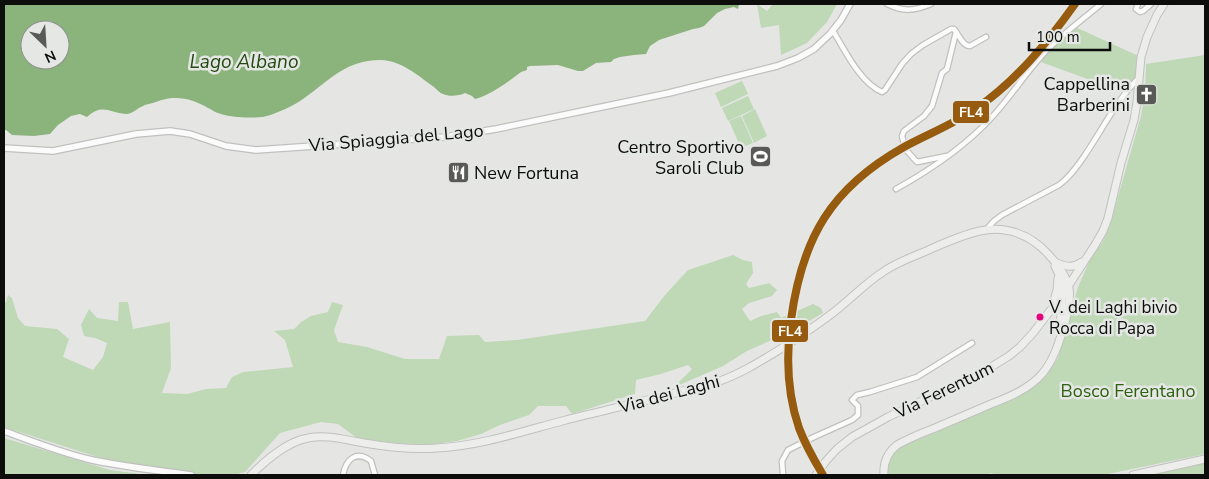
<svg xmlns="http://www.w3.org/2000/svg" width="1209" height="479" viewBox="0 0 1209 479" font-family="'Nunito Sans',sans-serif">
  <rect width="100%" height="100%" fill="#e5e6e4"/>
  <!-- green -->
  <g fill="#bfd8b6">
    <path d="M757,4L767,11L773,4H837L827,22L807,43L781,55L779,25L761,28Z"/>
    <path d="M1073,26L1141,57L1139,78L1126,93L1038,61Z"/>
    <path d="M1205,55V454L1103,475H994L992,473L983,475H886C888,455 888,453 905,442L1011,399L1029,390L1047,375L1058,358L1078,287L1091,257L1102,243L1109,228L1141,116L1145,92L1146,64Z"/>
    <path d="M742,81L748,94L721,107L715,93Z"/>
    <path d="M748,96L754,109L728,121L722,108Z"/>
    <path d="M755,109L767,136L754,143L742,116Z"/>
    <path d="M741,116L753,143L741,148L729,121Z"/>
    <path d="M733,255L743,260L752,262L753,273L746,284L749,288L769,283L777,290L772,296L749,303L742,309L750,321L761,316L777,312L781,318L813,304L821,308L823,313L790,332L747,351L723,366L677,386L679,382L692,369L688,365L661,374L636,380L635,394L572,414L566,406H538L529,415L500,425L481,434L457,441L426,445L395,443L357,438L338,424L321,422L280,433L245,472L233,475H196L113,462L4,427V304L6,302L8,295L12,298L18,318L25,326L57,329L69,339L63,357L93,370L103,357L107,343L95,338L84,336L81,325L89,309L97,318L118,321L119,302H128L133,329L170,322L171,368L162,393L187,394L206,389L226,388L232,377L243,372L293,367L285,340L274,331L294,329L301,322L311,316L328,312L332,302L343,305L334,330L338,342L367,347L405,359H439L447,336L479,335L485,342L517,340L645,321L665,295L688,270Z"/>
    <path d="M4,438L110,470L148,475H4Z"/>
    <path d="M1205,462V475H1146Z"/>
  </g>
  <!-- water -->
  <path fill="#8bb37c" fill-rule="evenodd" d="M4,4H739L738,9L734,7L725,9L717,13L704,26L699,28L693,29L659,40L650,46L646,54L634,55L620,57L614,59L611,62L596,63L583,71H578L558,65L530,66L527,67V70L521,72C508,82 491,95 475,99L472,96L465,93C459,96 449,97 443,94C440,93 437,90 434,87C417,75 402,61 381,60C335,59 317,99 278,112C273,114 268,116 263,117C249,118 232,118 218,113C214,112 211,109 208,108C198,102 187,98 176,98C167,98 161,100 153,103C150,104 146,104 143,106C137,108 133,114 126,114C109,113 103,103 87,117L80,114L71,116L58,125L50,134L34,136L12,135L6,130H4ZM30,30H60V60H30Z"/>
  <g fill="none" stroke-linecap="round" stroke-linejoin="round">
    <defs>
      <g id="minor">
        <path d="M887,4C904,12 914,11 931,4"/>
        <path d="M1138,4L1136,9L1140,12L1143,11L1151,4"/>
        <path d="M833,31C845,50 860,83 882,92L885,90L902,64L911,54L923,45L951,29H954L956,32L947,69L942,73L932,106L924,116L904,131L902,136L904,144"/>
        <path d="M956,32C960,37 963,46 970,46L986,37"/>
        <path d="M907,151L917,162L947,156"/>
        <path d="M896,189C932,169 966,146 993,116C1012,95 1027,71 1046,51C1063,34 1082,20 1101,4"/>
        <path d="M986,230L994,221L1002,215L1059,185C1069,178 1076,168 1083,158C1101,132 1117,99 1139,78"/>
        <path d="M343,475C346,459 356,450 371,461L375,475"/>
        <path d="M783,475L782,461L788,450L814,437L852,420L858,415V406L852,400L857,395L870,392L917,377L972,343"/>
      </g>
      <g id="tertiary">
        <path d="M4,148L53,151L136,134L170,131L190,134L226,146L256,150L445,137L496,129L669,93L777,66L798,58L814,49L830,34L841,20L850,4"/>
        <path d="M4,431C31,441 59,452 88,459C122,467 157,470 191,475"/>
      </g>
      <g id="secondary">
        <path d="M1057,263C1066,267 1073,268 1082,262"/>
        <path d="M1055,266L1062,281L1063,289L1060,327"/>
        <path d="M1053,304L1057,290L1058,278"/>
        <path d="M251,475C266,460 286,442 308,438C326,434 346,440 364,443C388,447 412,450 436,448C479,446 521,432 562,421C614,408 666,396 717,382C743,373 764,359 787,345C805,333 823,321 839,308C854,296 867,282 883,272C895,263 910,258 924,252C942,244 961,235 980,231C1006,225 1031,235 1048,254C1072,280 1074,292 1064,326C1059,342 1054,360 1042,374C1029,389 1009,397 991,404C972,412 954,420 935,428C922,433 909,438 897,445C887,453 883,462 884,475"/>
        <path d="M816,475L826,461L837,449L852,437L888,417L983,372L1009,356L1020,347L1033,333L1063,294L1095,245L1103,231L1108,218L1121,163L1134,120L1137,102L1141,57L1147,37L1157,15L1164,4"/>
        <path d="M1133,475L1205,459"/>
      </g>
    </defs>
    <!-- minor casing -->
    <use href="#minor" stroke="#c0c1bf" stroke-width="7"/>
    <!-- tertiary casing -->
    <use href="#tertiary" stroke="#c0c1bf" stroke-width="8"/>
    <!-- secondary casing -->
    <use href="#secondary" stroke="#c0c1bf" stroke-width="9"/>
    <!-- minor -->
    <use href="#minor" stroke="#fbfbfb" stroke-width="4.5"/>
    <!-- tertiary -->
    <use href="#tertiary" stroke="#fbfbfb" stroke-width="5.5"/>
    <!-- secondary -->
    <use href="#secondary" stroke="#edeeec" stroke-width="7"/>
    <defs>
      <path id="rail-1" d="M823,475C814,460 805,444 799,428C787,393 786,356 791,320C802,238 831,188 904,147C928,134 954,124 977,108C1017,80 1047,43 1075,4"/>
    </defs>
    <!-- rail-1 casing -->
    <use href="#rail-1" stroke="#e4e7e3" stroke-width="11"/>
    <!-- rail-1 -->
    <use href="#rail-1" stroke="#965b0e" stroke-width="8"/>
  </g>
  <!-- icons -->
  <defs>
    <symbol id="church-square" viewBox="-11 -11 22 22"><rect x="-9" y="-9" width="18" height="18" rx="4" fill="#595a58" stroke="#e4e7e3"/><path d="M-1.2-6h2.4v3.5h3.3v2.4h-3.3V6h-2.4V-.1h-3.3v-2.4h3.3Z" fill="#fff"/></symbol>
    <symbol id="stadium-square" viewBox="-11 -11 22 22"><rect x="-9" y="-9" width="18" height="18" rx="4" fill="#595a58" stroke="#e4e7e3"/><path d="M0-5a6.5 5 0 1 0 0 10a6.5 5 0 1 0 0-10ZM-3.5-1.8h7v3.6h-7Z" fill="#fff"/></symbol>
    <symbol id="restaurant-square" viewBox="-11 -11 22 22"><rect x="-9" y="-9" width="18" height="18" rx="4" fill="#595a58" stroke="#e4e7e3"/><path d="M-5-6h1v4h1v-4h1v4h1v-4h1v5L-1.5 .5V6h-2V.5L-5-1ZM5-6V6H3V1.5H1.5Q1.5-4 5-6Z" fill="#fff"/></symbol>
  </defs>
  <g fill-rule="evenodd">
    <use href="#church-square" x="1134" y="82" width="25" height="25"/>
    <use href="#stadium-square" x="748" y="144" width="25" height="25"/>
    <use href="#restaurant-square" x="446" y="160" width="25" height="25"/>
  </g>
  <!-- markers -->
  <circle fill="#e5007d" stroke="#e4e7e3" stroke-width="2" cx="1040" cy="317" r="4.5"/>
  <g text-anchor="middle" stroke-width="5" stroke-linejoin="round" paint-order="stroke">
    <!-- bus labels -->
    <g font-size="17" fill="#0d0e0c" stroke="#e4e7e3" text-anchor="start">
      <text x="1049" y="313">V. dei Laghi bivio<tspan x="1049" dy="21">Rocca di Papa</tspan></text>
    </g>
    <!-- poi labels -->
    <g font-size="18" fill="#0d0e0c" stroke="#e4e7e3" text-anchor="end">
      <text x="1130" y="90">Cappellina<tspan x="1130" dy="21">Barberini</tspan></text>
      <text x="744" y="153">Centro Sportivo<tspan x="744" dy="21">Saroli Club</tspan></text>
      <text x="474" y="179" text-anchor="start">New Fortuna</text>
    </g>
    <!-- street labels -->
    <g font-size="18" fill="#0d0e0c" stroke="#e4e7e3">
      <text transform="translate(396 138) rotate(-5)" y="6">Via Spiaggia del Lago</text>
      <text transform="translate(944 390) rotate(-26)" y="6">Via Ferentum</text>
      <text transform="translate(669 394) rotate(-15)" y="6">Via dei Laghi</text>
    </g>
    <!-- park labels -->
    <g font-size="18" fill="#2c6111" stroke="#e4e7e3">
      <text x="1128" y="397">Bosco Ferentano</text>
    </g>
    <!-- water labels -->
    <g font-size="19" font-style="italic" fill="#244913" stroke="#e4e7e3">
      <text x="244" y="68">Lago Albano</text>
    </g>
  </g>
  <g stroke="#e4e7e3" stroke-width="2">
    <rect x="952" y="100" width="38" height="24" rx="5" fill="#965b0e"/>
    <rect x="771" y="319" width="38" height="24" rx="5" fill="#965b0e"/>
  </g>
  <g font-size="14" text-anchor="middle" font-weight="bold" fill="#fff">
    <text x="971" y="117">FL4</text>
    <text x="790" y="336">FL4</text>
  </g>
  <!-- border -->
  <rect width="1209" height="479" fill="none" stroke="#0d0e0c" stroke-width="10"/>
  <!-- north arrow -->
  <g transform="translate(45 45) rotate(155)"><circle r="24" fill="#e4e7e3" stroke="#8e908d"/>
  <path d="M0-4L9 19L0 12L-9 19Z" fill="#595a58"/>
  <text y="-8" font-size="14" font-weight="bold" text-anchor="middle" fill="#0d0e0c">N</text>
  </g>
  <!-- scale -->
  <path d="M1029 42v8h81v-8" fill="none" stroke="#0d0e0c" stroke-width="2.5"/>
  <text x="1036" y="42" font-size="15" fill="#0d0e0c" stroke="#e4e7e3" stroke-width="4" paint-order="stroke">100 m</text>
</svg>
